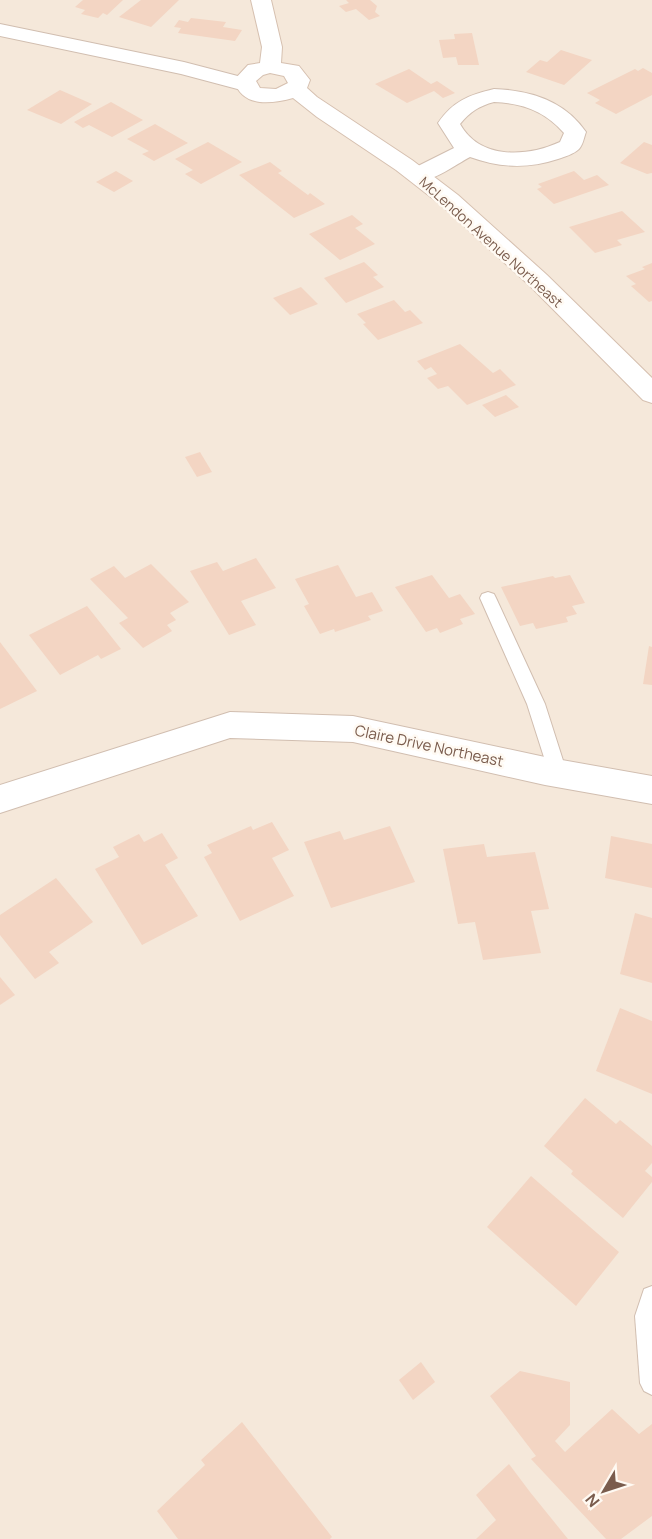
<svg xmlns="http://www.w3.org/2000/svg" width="652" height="1539" viewBox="0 0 652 1539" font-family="Manrope,sans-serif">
  <rect width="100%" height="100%" fill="#fdf6ec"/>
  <!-- residential -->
  <rect fill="#f5e8da" x="0" y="0" width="652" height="1539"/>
  <!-- building -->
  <g fill="#f3d5c3">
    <path d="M83,0H123L107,15L103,13L98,18L81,14L85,10L75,7Z"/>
    <path d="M141,0H179L151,27L119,17Z"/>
    <path d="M346,0H370L377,6L375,12L380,16L369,20L356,9L346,12L339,6L349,3Z"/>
    <path d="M191,18L226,22L223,27L242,30L235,41L178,33L181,28L174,27L179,20L188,22Z"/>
    <path d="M472,33L479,65H458L456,57L443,58L439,40L455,39L454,34Z"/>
    <path d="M561,50L592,60L564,85L526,72L540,60L547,62Z"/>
    <path d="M643,68L652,73V95L616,114L595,103L600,100L587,93L635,69L638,71Z"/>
    <path d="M409,69L431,84L437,81L455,93L443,98L434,91L407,103L375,84Z"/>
    <path d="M60,90L92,104L61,124L27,110Z"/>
    <path d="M111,102L143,120L112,137L89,125L83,128L74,122Z"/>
    <path d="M155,124L188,143L154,161L142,154L149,151L127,139Z"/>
    <path d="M208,142L242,162L201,184L185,174L193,170L175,159Z"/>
    <path d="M644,142L652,145V173L647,174L620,163Z"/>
    <path d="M270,162L282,171L278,173L308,195L310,193L325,204L294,218L239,175Z"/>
    <path d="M116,171L133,181L114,192L96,182Z"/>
    <path d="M574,171L584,180L597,175L609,185L554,204L537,189L542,187L538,184Z"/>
    <path d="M622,211L645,232L617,240L622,245L595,253L569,227Z"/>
    <path d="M352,215L363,224L355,228L375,244L340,260L309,234Z"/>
    <path d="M364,262L378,275L373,277L384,287L346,303L324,278Z"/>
    <path d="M652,263V301L649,302L631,286L636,284L626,276L645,269L642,267Z"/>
    <path d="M301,287L318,304L290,315L273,298Z"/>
    <path d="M394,300L405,312L410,310L423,323L378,340L363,324L366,323L357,314Z"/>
    <path d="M460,344L493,373L500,369L516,385L467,405L448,386L438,389L427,378L437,374L431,367L425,370L417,361Z"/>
    <path d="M506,395L519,407L495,417L482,405Z"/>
    <path d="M200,452L212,472L197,477L185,457Z"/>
    <path d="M256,558L276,588L241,601L256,625L229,635L190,571L217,562L223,571Z"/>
    <path d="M151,564L189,602L170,613L176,620L167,625L172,631L143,648L119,623L128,618L90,579L114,566L125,578Z"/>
    <path d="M338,565L356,597L372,592L383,611L368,616L371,620L335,632L334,629L320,634L304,606L309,604L295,579Z"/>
    <path d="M432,575L449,598L460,594L475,614L460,619L463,624L440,633L437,628L426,632L395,587Z"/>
    <path d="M570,575L585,603L572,606L577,614L566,617L568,622L536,629L533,623L520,626L501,587L553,576L555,578Z"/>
    <path d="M87,606L121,649L101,659L98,655L60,675L29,635Z"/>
    <path d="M0,642L37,691L0,709Z"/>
    <path d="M649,646L652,647V685L643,684Z"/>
    <path d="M272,822L289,850L272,858L294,896L240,921L204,857L212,853L207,845L251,826L253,830Z"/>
    <path d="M390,826L415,882L331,908L304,842L340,831L344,840Z"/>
    <path d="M162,833L178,858L165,865L198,916L142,945L95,869L119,857L113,847L139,834L144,842Z"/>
    <path d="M611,836L652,844V888L605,878Z"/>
    <path d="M484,844L487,857L535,852L549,909L531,911L541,953L483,960L475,922L458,924L443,849Z"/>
    <path d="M56,878L93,922L49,952L59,963L35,979L0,935V915Z"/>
    <path d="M635,913L652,918V983L620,974Z"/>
    <path d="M0,977L15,995L0,1005Z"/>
    <path d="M620,1008L652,1021V1094L596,1071Z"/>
    <path d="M585,1098L616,1124L620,1120L652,1146V1163L645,1171L652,1177V1182L623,1218L571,1174L573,1171L544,1146Z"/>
    <path d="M531,1176L619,1252L576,1306L487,1227Z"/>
    <path d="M421,1362L435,1382L413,1400L399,1380Z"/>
    <path d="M520,1371L570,1382V1425L555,1441L565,1452L612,1409L639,1434L652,1424V1516L621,1539H606L531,1459L536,1456L490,1396Z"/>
    <path d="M242,1422L332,1537L330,1539H178L157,1511L205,1465L201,1460Z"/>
    <path d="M509,1464L530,1492L568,1539H476L496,1520L476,1495Z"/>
  </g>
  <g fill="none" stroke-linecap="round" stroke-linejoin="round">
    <defs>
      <g id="lane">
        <path d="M488,592L494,594L496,598L545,704L567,773L564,778L558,780L552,778L549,773L527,704L480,598L482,594Z"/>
        <path d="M652,1286V1395L644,1391L640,1383L635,1316L644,1289Z"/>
      </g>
      <g id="street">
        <path d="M0,24L184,62L253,80L256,85L253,90L245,91L181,74L0,36Z"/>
        <path d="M494,89C530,90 565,101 586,132C584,137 583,145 579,149C574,154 564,157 558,159C528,169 500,168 470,157C453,166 430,185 410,180L406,175L410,170L454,148L438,123C453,101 469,95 494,89ZM494,102C522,103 545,111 564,133L560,142C527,157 480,160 460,124C470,112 479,106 494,102Z"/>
        <path d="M230,712L353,716L545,757L652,776V804L545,785L353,742L230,738L0,813V785Z"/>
      </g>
      <path id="secondary" d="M251,0H271L282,47L281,63L299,66L310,80L307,88L317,97L412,160L458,195L547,275L652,378V403L643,400L530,286L441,205L396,170L317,117L293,98C271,104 242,108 234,80L248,65L260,63L262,47ZM270,73L284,76L288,83L276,89L260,88L256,81L263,75Z"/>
    </defs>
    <!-- lane casing -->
    <use href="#lane" stroke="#d1beb0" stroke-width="2"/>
    <!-- street casing -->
    <use href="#street" stroke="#d1beb0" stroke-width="2"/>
    <!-- secondary casing -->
    <use href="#secondary" stroke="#d6c0b0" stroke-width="2"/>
    <!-- lane -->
    <use href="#lane" fill="#fff" fill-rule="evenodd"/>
    <!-- street -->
    <use href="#street" fill="#fff" fill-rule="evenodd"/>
    <!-- secondary -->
    <use href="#secondary" fill="#fff" fill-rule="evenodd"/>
  </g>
  <g text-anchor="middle" stroke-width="5" stroke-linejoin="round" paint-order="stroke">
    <!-- far-street labels -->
    <g font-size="14" fill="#7a5c4d" stroke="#fffaf3">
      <text transform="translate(491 242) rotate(42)" y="5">McLendon Avenue Northeast</text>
    </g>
    <!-- street labels -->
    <g font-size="15" fill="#7a5c4d" stroke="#fffaf3">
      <text transform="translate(429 746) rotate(12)" y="5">Claire Drive Northeast</text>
    </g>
  </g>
  <!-- north arrow -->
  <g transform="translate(604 1491) rotate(231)" stroke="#fffaf3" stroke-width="4.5" paint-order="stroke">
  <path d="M0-4.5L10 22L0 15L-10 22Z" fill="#7a5c4d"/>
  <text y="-9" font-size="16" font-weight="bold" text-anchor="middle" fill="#7a5c4d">N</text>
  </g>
</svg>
